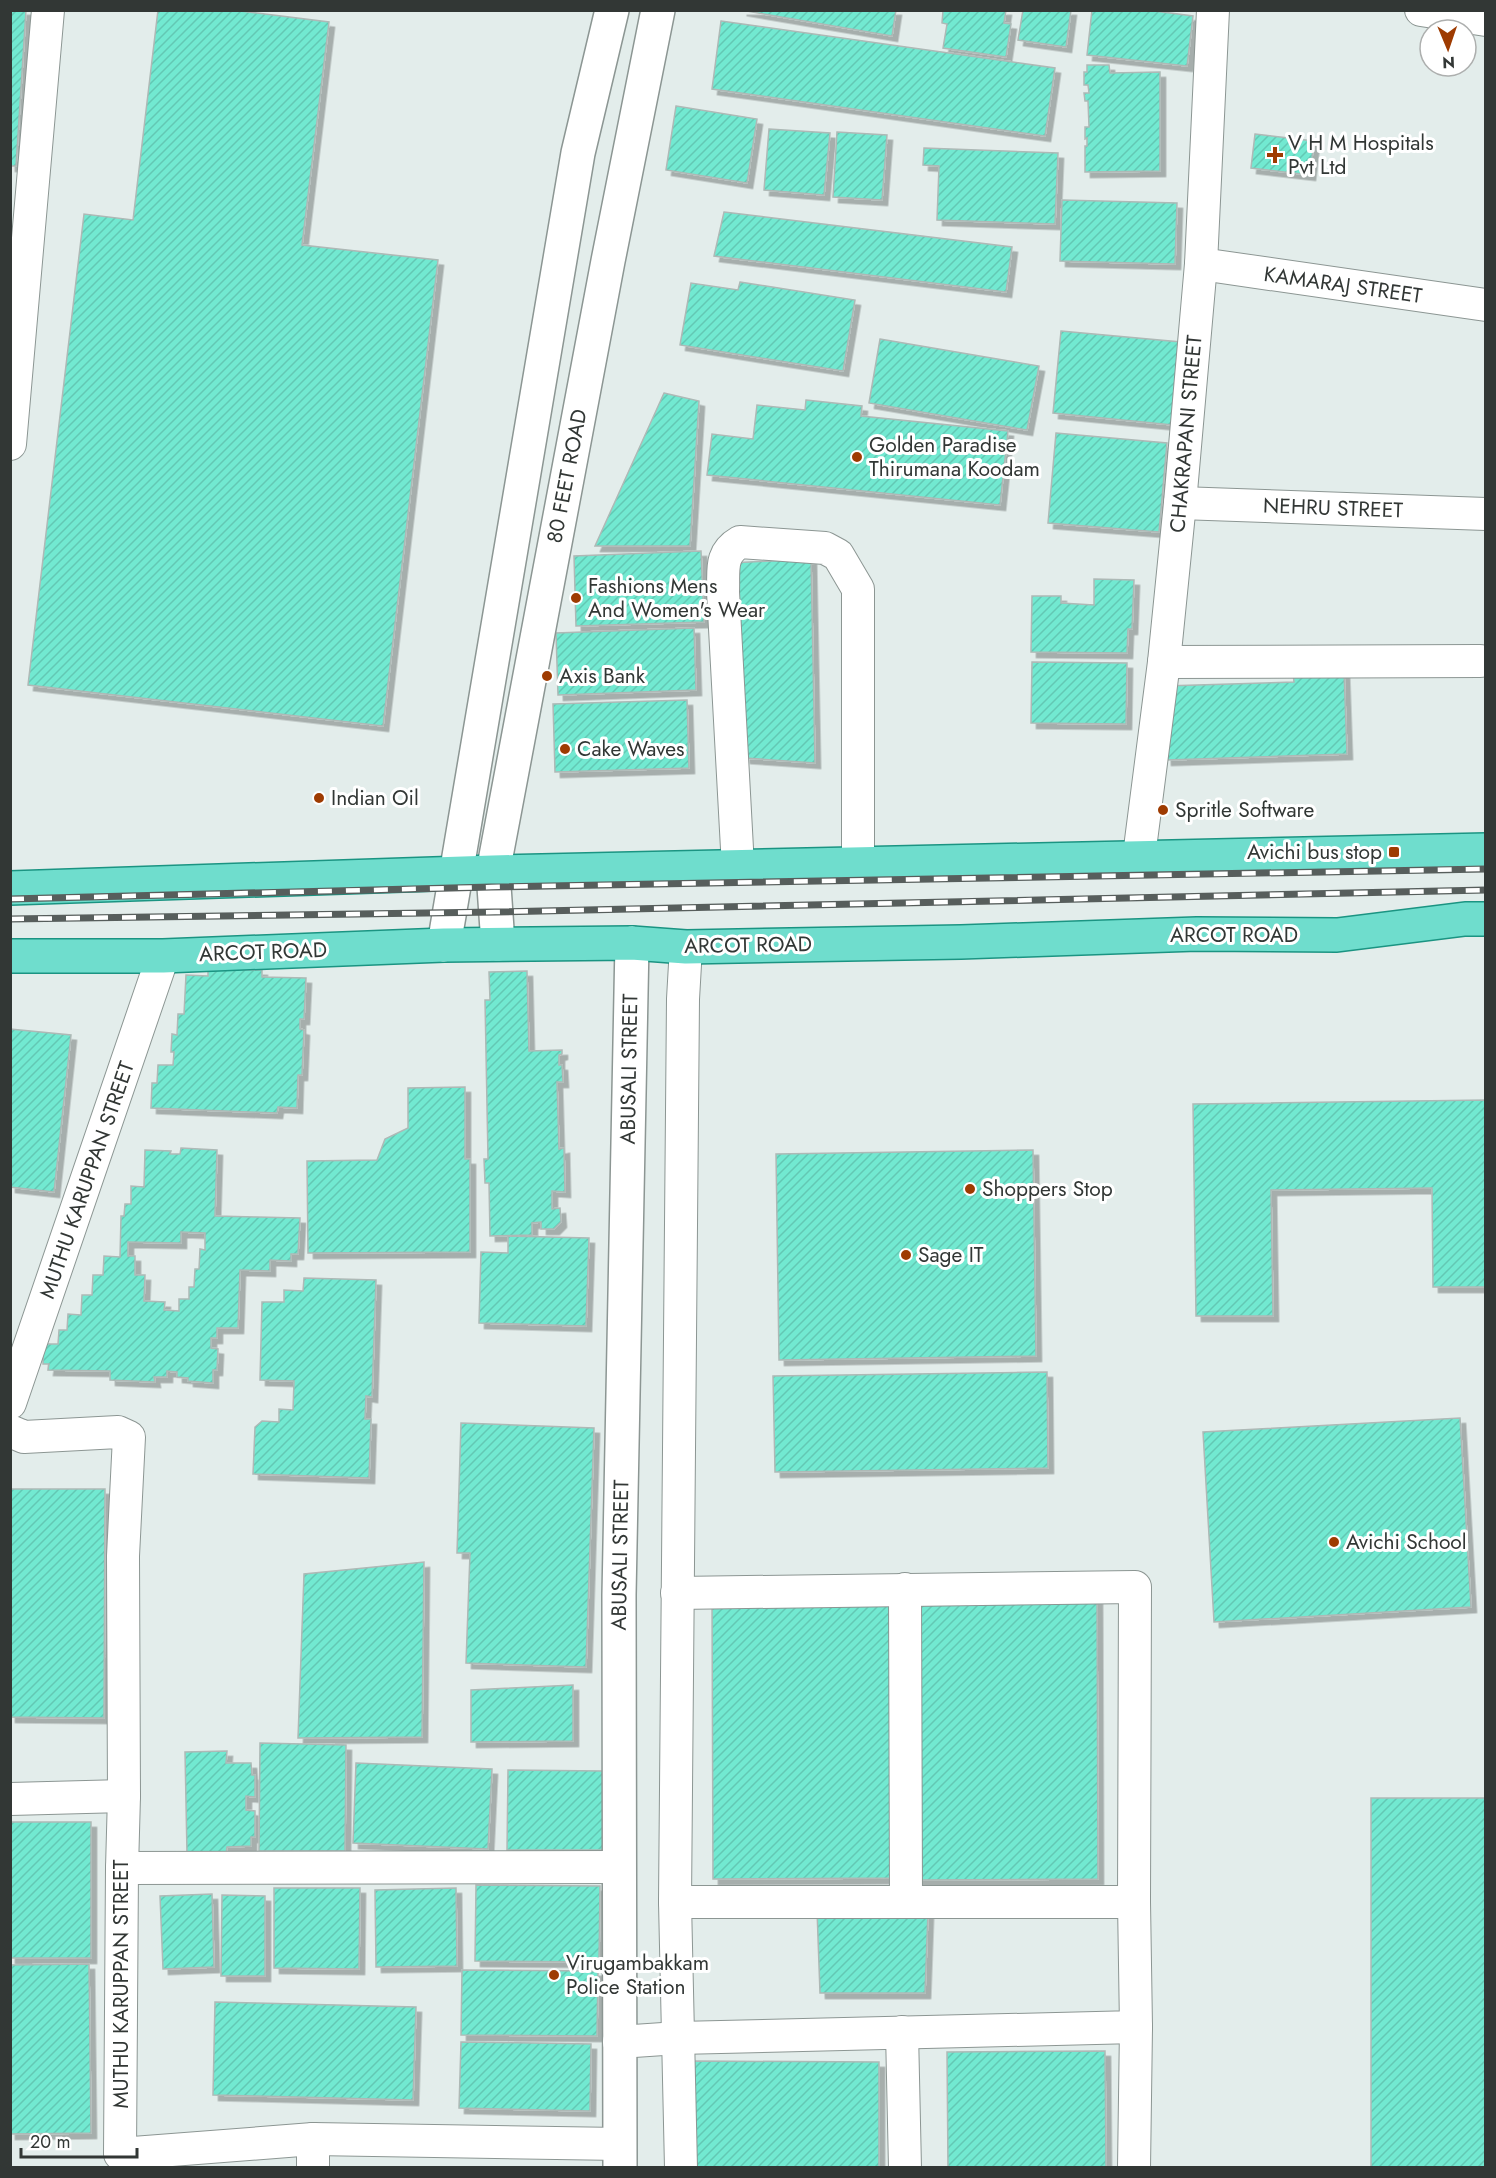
<svg xmlns="http://www.w3.org/2000/svg" width="1496" height="2178" viewBox="0 0 1496 2178" font-family="Jost,sans-serif">
  <defs>
    <pattern id="building-hatch" width="6" height="6" patternUnits="userSpaceOnUse" patternTransform="scale(1.5)"><rect width="6" height="6" fill="#72e9d1"/><path d="M-1 1l2-2M0 6l6-6M5 7l2-2" fill="none" stroke="#63c8b4"/></pattern>
    <filter id="shadow"><feDropShadow dx="5.5" dy="5.5" stdDeviation="0" flood-color="#0004"/></filter>
  </defs>
  <rect width="100%" height="100%" fill="#e3edeb"/>
  <!-- building -->
  <g fill="url(#building-hatch)" stroke="#aeb9b6" stroke-width="1.5" fill-rule="evenodd" filter="url(#shadow)">
    <path d="M10,10H26L16,166H10Z"/>
    <path d="M158,10H233L329,22L302,245L438,260L383,726L28,685L84,214L133,220Z"/>
    <path d="M741,10H896L892,36Z"/>
    <path d="M941,10H1006L1004,23L1011,24L1006,57L943,48L947,24L942,23L943,11Z"/>
    <path d="M1023,10H1071L1066,47L1018,40Z"/>
    <path d="M1092,10H1147L1193,16L1187,66L1087,55Z"/>
    <path d="M721,21L1055,68L1045,136L712,89Z"/>
    <path d="M1087,65H1109L1110,73L1160,72V171L1085,172V146H1087V138L1085,139V127H1089L1088,101H1085L1084,93H1089L1088,85H1084V72H1087Z"/>
    <path d="M676,106L757,119L747,183L666,170Z"/>
    <path d="M769,129L830,133L824,195L764,190Z"/>
    <path d="M837,132L887,135L882,200L833,197Z"/>
    <path d="M1255,134L1314,141L1310,175L1251,168Z"/>
    <path d="M924,148L1058,153L1055,224L937,220L939,166L923,165Z"/>
    <path d="M1062,200L1177,203L1175,264L1060,261Z"/>
    <path d="M724,212L1012,247L1006,292L714,256Z"/>
    <path d="M740,282L855,300L843,371L680,345L691,283L738,290Z"/>
    <path d="M1061,331L1181,342L1173,425L1053,413Z"/>
    <path d="M880,339L1039,366L1027,430L869,403Z"/>
    <path d="M664,393L699,401L690,546H595Z"/>
    <path d="M806,400L862,406L861,416L1008,431L1000,505L707,475L712,434L753,439L757,405L805,410Z"/>
    <path d="M1056,433L1167,443L1159,532L1048,523Z"/>
    <path d="M701,551L704,622L576,626L574,556Z"/>
    <path d="M811,559L815,763L745,758L730,563Z"/>
    <path d="M1094,579L1134,580L1132,629H1128L1127,653L1031,652L1032,596H1061V603L1094,605Z"/>
    <path d="M694,628L696,690L558,695L556,633Z"/>
    <path d="M1032,662L1127,663L1126,724L1031,723Z"/>
    <path d="M1344,671L1347,754L1166,760L1164,686L1294,682L1293,673Z"/>
    <path d="M687,700L689,768L555,772L553,704Z"/>
    <path d="M208,969L262,970V977L306,978L304,1019H300V1029L304,1030L302,1075H298L297,1108L278,1107L277,1113L151,1108L152,1083H157L158,1065H173L174,1052H171L172,1034L177,1035L178,1014H184L186,975L208,976Z"/>
    <path d="M527,971L529,1051L562,1050V1054L559,1055V1065H562L563,1082H557L559,1149L564,1148L565,1192L552,1191V1209L560,1208L561,1222L554,1229H541V1222L532,1223V1235L490,1236L489,1183H485L484,1159H488L485,1000H490L489,972Z"/>
    <path d="M10,1029L71,1035L54,1192L10,1187Z"/>
    <path d="M465,1087V1159H470V1252L308,1253L307,1161L377,1160L385,1139L408,1128V1088Z"/>
    <path d="M1486,1100V1287H1433L1432,1188L1271,1190L1273,1316H1196L1193,1104Z"/>
    <path d="M181,1148L217,1150L215,1216L300,1218L298,1254H291V1261L270,1260V1271L240,1270L238,1328H217V1338H211V1348L218,1349L217,1370H213V1383L188,1381V1378L177,1377V1372L167,1371V1377H154L155,1382L110,1380V1371L48,1370L49,1364H43V1344H58L59,1330H67L68,1314L81,1315L82,1295H92L93,1275H103L104,1256L120,1257L121,1216H124L125,1204H131V1186L144,1187L145,1150L171,1151L170,1154H180ZM181,1232L205,1233V1250L200,1249L199,1269H195L194,1287H189V1299H179V1311L164,1310L165,1302L144,1301L145,1275H135V1256H128V1242L181,1243Z"/>
    <path d="M1033,1150L1036,1356L779,1360L776,1154Z"/>
    <path d="M508,1236L589,1238L586,1326L479,1323L481,1252L508,1253Z"/>
    <path d="M304,1278L376,1280L372,1397L366,1396L365,1419H371L369,1478L253,1474L255,1427L262,1421L279,1422V1409L293,1410L294,1381L260,1380L262,1302H284V1290L303,1291Z"/>
    <path d="M1047,1372L1048,1468L775,1472L773,1376Z"/>
    <path d="M1460,1418L1471,1607L1214,1622L1203,1432Z"/>
    <path d="M461,1423L594,1428L586,1667L466,1663L470,1553H457Z"/>
    <path d="M10,1489H105L104,1718L10,1717Z"/>
    <path d="M424,1562L422,1737L298,1738L304,1574Z"/>
    <path d="M712,1597H893L894,1878L713,1879Z"/>
    <path d="M1097,1599L1098,1879L917,1880L916,1600Z"/>
    <path d="M573,1685V1741L471,1742V1690Z"/>
    <path d="M260,1743L346,1745L345,1851H259Z"/>
    <path d="M227,1751L226,1763H251L252,1775H255V1797L246,1796V1810L255,1811V1837H251V1846L227,1847L226,1854H187L185,1752Z"/>
    <path d="M356,1763L492,1769L488,1849L353,1843Z"/>
    <path d="M508,1770L603,1771V1850H507Z"/>
    <rect x="1371" y="1798" width="115" height="370"/>
    <rect x="10" y="1822" width="81" height="136"/>
    <path d="M476,1885L600,1886L599,1962L475,1961Z"/>
    <path d="M274,1888H360L359,1969L274,1968Z"/>
    <path d="M456,1888L457,1966L376,1967L375,1890Z"/>
    <path d="M212,1894L214,1967L163,1969L160,1896Z"/>
    <path d="M222,1895L265,1896V1976H221Z"/>
    <path d="M817,1910L928,1911L925,1993H820Z"/>
    <path d="M89,1964L91,2133L10,2134V1965Z"/>
    <path d="M462,1970L598,1971L597,2036L461,2035Z"/>
    <path d="M215,2002L416,2007L413,2100L213,2095Z"/>
    <path d="M461,2042L591,2044L590,2111L459,2108Z"/>
    <path d="M1105,2051L1106,2168H948L947,2052Z"/>
    <path d="M694,2061L879,2062V2168H693Z"/>
  </g>
  <g fill="none" stroke-linecap="round" stroke-linejoin="round">
    <defs>
      <g id="minor">
        <path d="M1421,10L1486,20"/>
        <path d="M1201,264L1486,305"/>
        <path d="M10,444L48,10"/>
        <path d="M1180,503L1486,514"/>
        <path d="M1164,662L1480,661"/>
        <path d="M1139,856L1164,662L1180,503L1201,264L1213,10"/>
        <path d="M738,867L723,592C724,571 719,554 740,542L825,548L838,555L858,589V864"/>
        <path d="M10,1403L163,956"/>
        <path d="M10,1431L24,1437L118,1432L129,1437L123,1556L124,1796L122,1868L120,2154L313,2139L620,2144"/>
        <path d="M905,1589L906,1901"/>
        <path d="M10,1799L124,1796"/>
        <path d="M122,1868L618,1867"/>
        <path d="M675,1902H1134L1135,1587L677,1593"/>
        <path d="M902,2032L905,2168"/>
        <path d="M619,2042L678,2038L1136,2027L1134,1902"/>
        <path d="M313,2139V2168"/>
        <path d="M681,2168L675,1902L683,999L686,947"/>
        <path d="M1134,2168L1136,2027"/>
      </g>
      <g id="tertiary">
        <path d="M498,944L493,872L608,261L658,10"/>
        <path d="M444,945L578,153L612,10"/>
        <path d="M620,2168L619,1595L632,943"/>
      </g>
      <g id="primary">
        <path d="M10,888L493,872L1486,850"/>
        <path d="M10,956H163L444,945L632,943L686,947L961,942L1197,934L1337,935L1465,919H1486"/>
      </g>
    </defs>
    <!-- minor casing -->
    <use href="#minor" stroke="#8c9693" stroke-width="34"/>
    <!-- tertiary casing -->
    <use href="#tertiary" stroke="#8c9693" stroke-width="36"/>
    <!-- primary casing -->
    <use href="#primary" stroke="#1b9482" stroke-width="36"/>
    <!-- minor -->
    <use href="#minor" stroke="#fff" stroke-width="32"/>
    <!-- tertiary -->
    <use href="#tertiary" stroke="#fff" stroke-width="33"/>
    <!-- primary -->
    <use href="#primary" stroke="#6fddcd" stroke-width="33"/>
    <defs>
      <g id="rail">
        <path d="M10,899L491,887L1486,869"/>
        <path d="M10,919L495,912L1486,890"/>
      </g>
    </defs>
    <!-- rail casing -->
    <use href="#rail" stroke="#575e5c" stroke-width="7"/>
    <!-- rail -->
    <use href="#rail" stroke="#fff" stroke-width="4.5" stroke-dasharray="14" stroke-linecap="butt"/>
  </g>
  <!-- markers -->
  <g fill="#9e3b01" stroke="#fff" stroke-width="2">
    <path d="M1272 146h6v6h6v6h-6v6h-6v-6h-6v-6h6z"/>
    <circle cx="857" cy="457" r="6"/>
    <circle cx="576" cy="598" r="6"/>
    <circle cx="547" cy="676" r="6"/>
    <circle cx="565" cy="749" r="6"/>
    <circle cx="319" cy="798" r="6"/>
    <circle cx="1163" cy="810" r="6"/>
    <rect x="1388" y="846" width="12" height="12" rx="3"/>
    <circle cx="970" cy="1189" r="6"/>
    <circle cx="906" cy="1255" r="6"/>
    <circle cx="1334" cy="1542" r="6"/>
    <circle cx="554" cy="1975" r="6"/>
  </g>
  <g text-anchor="middle" stroke-width="6" stroke-linejoin="round" paint-order="stroke">
    <!-- poi labels -->
    <g font-size="21" fill="#323735" stroke="#fff" text-anchor="start">
      <text x="1288" y="150">V H M Hospitals<tspan x="1288" dy="24">Pvt Ltd</tspan></text>
      <text x="869" y="452">Golden Paradise<tspan x="869" dy="24">Thirumana Koodam</tspan></text>
      <text x="588" y="593">Fashions Mens<tspan x="588" dy="24">And Women's Wear</tspan></text>
      <text x="559" y="683">Axis Bank</text>
      <text x="577" y="756">Cake Waves</text>
      <text x="331" y="805">Indian Oil</text>
      <text x="1175" y="817">Spritle Software</text>
      <text x="1382" y="859" text-anchor="end">Avichi bus stop</text>
      <text x="982" y="1196">Shoppers Stop</text>
      <text x="918" y="1262">Sage IT</text>
      <text x="1346" y="1549">Avichi School</text>
      <text x="566" y="1970">Virugambakkam<tspan x="566" dy="24">Police Station</tspan></text>
    </g>
    <!-- street labels -->
    <g font-size="21" fill="#323735" stroke="#fff">
      <text transform="translate(1343 285) rotate(8)" y="7">KAMARAJ STREET</text>
      <text transform="translate(1186 434) rotate(-85)" y="7">CHAKRAPANI STREET</text>
      <text transform="translate(567 476) rotate(-79)" y="7">80 FEET ROAD</text>
      <text transform="translate(1333 508) rotate(2)" y="7">NEHRU STREET</text>
      <text x="1234" y="942">ARCOT ROAD</text>
      <text transform="translate(748 945) rotate(-1)" y="7">ARCOT ROAD</text>
      <text transform="translate(263 952) rotate(-2)" y="7">ARCOT ROAD</text>
      <text transform="translate(629 1069) rotate(-89)" y="7">ABUSALI STREET</text>
      <text transform="translate(87 1180) rotate(-71)" y="7">MUTHU KARUPPAN STREET</text>
      <text transform="translate(620 1555) rotate(-89)" y="7">ABUSALI STREET</text>
      <text transform="translate(121 1984) rotate(-90)" y="7">MUTHU KARUPPAN STREET</text>
    </g>
  </g>
  <!-- border -->
  <rect width="1496" height="2178" fill="none" stroke="#323735" stroke-width="24"/>
  <!-- north arrow -->
  <g transform="translate(1448 48) rotate(178)"><circle r="28" fill="#ffffff" stroke="#adafae" stroke-width="1.5"/>
  <path d="M0-4.5L10 22L0 15L-10 22Z" fill="#9e3b01"/>
  <text y="-9" font-size="16" font-weight="bold" text-anchor="middle" fill="#323735">N</text>
  </g>
  <!-- scale -->
  <path d="M21 2148v9h116v-9" fill="none" stroke="#323735" stroke-width="3"/>
  <text x="30" y="2148" font-size="18" fill="#323735" stroke="#ffffff" stroke-width="4.5" paint-order="stroke">20 m</text>
</svg>
